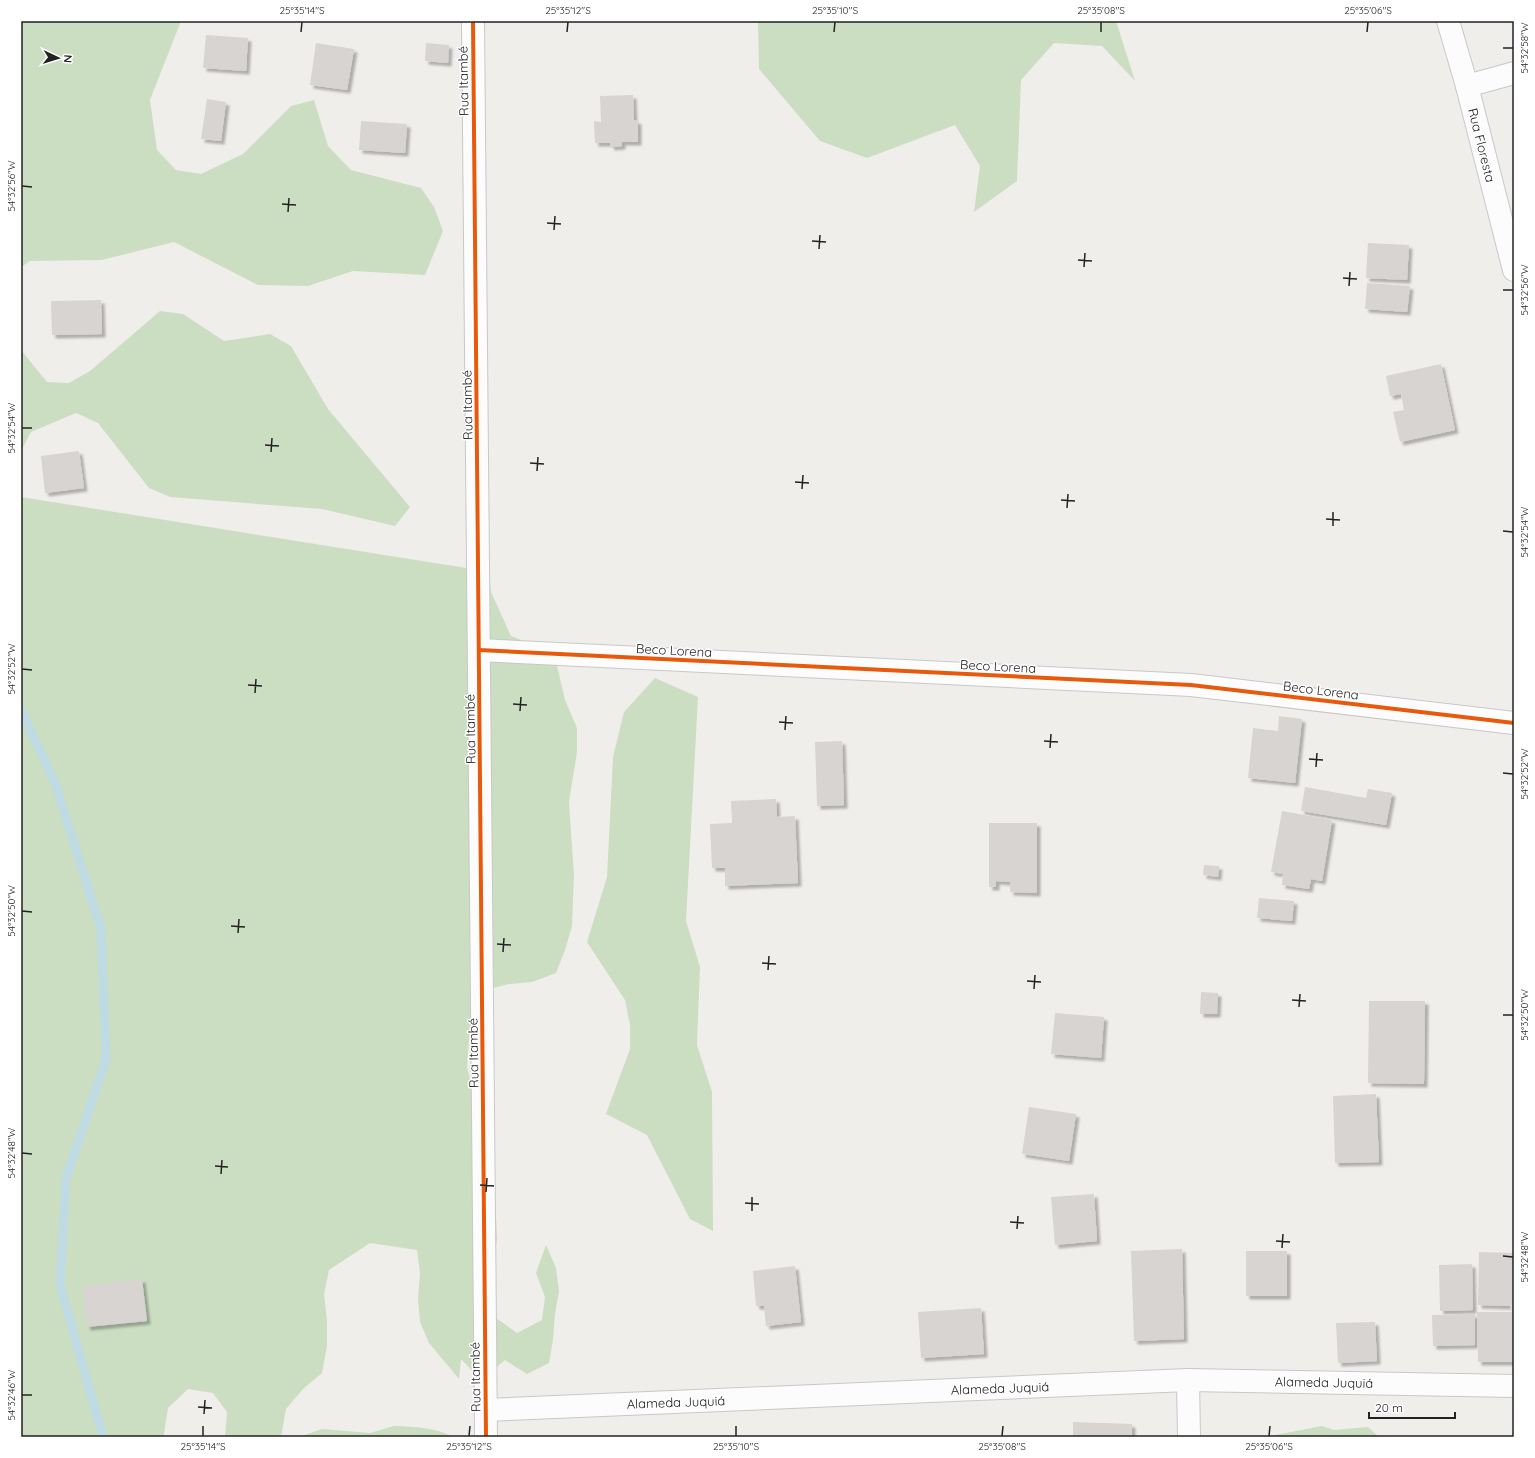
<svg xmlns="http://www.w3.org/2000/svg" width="1535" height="1458" viewBox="0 0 1535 1458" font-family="Quicksand,sans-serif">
  <defs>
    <filter id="shadow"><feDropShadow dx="3.5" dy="3.5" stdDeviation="1" flood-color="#0004"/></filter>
  </defs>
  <rect width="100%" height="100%" fill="#f0eeeb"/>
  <!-- forest -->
  <g fill="#cbdec1">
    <path d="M21,21H181L150,100L157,150L176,170L201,174L243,154L291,106L314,100L328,146L351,170L421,188L434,207L443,231L425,275L353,271L308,286L258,285L174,242L102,260L30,261L21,267Z"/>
    <path d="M758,21H1116L1135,81L1102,46L1054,43L1021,80L1017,181L974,212L980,166L955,125L867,158L820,141L759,69Z"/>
    <path d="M160,311L183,314L224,341L270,334L291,346L328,409L410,507L395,526L322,509L170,497L149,488L98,423L76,413L31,432L21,451V350L47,382L69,383L90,371Z"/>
    <path d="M21,497L485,571L490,582L491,592L511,636L554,653L565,700L577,728V752L569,802L574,875L572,926L565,950L556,973L532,982L509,984L485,990L474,1013L469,1039L467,1066L482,1140L489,1192L496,1215L497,1240L492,1267L496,1318L517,1333L542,1320L545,1297L536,1273L546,1245L556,1268L559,1291L555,1314L553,1340L549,1363L527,1374L505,1360L486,1376H477L461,1359L459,1379L429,1343L420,1322L418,1299L420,1273L417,1250L370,1243L329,1270L324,1294L327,1320V1346L322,1373L303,1389L286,1409L281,1437H225L227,1412L213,1393L188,1389L168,1408L164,1434V1437H21Z"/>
    <path d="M655,678L698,697L686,921L700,967L697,1045L712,1092L713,1231L690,1219L647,1135L606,1114L630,1049V1025L625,1000L587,942L607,877L613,757L624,712Z"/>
    <path d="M394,1426C414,1427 436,1427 453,1437H299L322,1429L370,1433Z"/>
    <path d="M1322,1426L1334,1430L1368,1427L1379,1437H1265Z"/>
  </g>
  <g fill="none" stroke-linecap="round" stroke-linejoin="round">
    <!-- stream -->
    <path stroke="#bfdbe3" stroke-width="9" d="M21,709L55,783L101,929L106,1059L66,1178L60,1285L103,1437"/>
  </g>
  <!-- building -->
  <g fill="#d7d4d2" filter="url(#shadow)">
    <path d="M206,35L248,38L246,71L203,68Z"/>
    <path d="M316,43L354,49L347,90L310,85Z"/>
    <path d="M426,43L449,45L448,63L425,61Z"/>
    <path d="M633,95L634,120L638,121V142H622V146L611,147L610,143H595L594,121L601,122L600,96Z"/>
    <path d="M207,99L226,102L221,141L201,139Z"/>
    <path d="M361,121L407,124L405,153L359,150Z"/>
    <path d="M1368,243L1409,245L1407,280L1366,278Z"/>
    <path d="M1367,283L1410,286L1407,312L1365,309Z"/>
    <path d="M101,300L102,334L52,335L51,301Z"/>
    <path d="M1441,364L1455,430L1400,442L1393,412L1404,410L1401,394L1390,396L1386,376Z"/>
    <path d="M79,451L84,488L45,493L41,456Z"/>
    <path d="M1279,716L1302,719L1295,783L1248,778L1253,728L1278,731Z"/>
    <path d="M842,741L844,805L817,806L815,742Z"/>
    <path d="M1305,787L1366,798L1368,789L1392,793L1386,825L1301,811Z"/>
    <path d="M776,799L777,817L795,816L798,883L725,886V868H712L710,824L732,823L731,801Z"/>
    <path d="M1282,811L1332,820L1322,881L1311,879L1309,889L1282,885L1283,874L1271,872Z"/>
    <path d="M989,823H1037V893L1010,892V882L996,881V887H989Z"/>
    <path d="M1204,865L1219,866L1218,877L1203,875Z"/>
    <path d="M1259,898L1294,901L1292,921L1257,918Z"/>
    <path d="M1201,992L1218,993L1217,1014H1200Z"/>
    <path d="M1369,1001H1425L1424,1084L1368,1083Z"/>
    <path d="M1055,1013L1104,1017L1101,1058L1051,1054Z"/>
    <path d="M1376,1094L1379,1162L1335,1163L1333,1096Z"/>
    <path d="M1029,1107L1076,1114L1069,1161L1022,1154Z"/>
    <path d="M1094,1194L1097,1241L1055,1245L1051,1197Z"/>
    <path d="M1182,1249L1184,1339L1134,1341L1131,1251Z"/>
    <rect x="1246" y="1251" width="41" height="45"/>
    <path d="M1479,1252L1514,1253V1310H1510V1306L1478,1305Z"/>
    <path d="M1472,1264L1473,1310L1440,1311L1439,1265Z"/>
    <path d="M795,1266L801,1322L766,1326L764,1306H756L753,1271Z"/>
    <path d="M142,1279L147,1321L87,1327L82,1286Z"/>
    <path d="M981,1308L984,1354L921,1358L918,1312Z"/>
    <path d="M1477,1312H1514V1362H1478Z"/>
    <path d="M1475,1314V1345L1433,1346L1432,1315Z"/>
    <path d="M1375,1322L1377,1361L1338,1363L1336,1323Z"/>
    <path d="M1073,1422L1132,1424V1437H1073Z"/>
  </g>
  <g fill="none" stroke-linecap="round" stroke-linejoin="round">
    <defs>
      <g id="minor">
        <path d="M473,21L486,1437"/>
        <path d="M1448,21L1467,86L1514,270"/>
        <path d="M1467,86L1514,73"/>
        <path d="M479,650L1191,685L1514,723"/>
        <path d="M1188,1380L1189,1437"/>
        <path d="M486,1410L1188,1380L1514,1386"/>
      </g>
    </defs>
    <!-- minor casing -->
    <use href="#minor" stroke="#c9c8c7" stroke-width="24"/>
    <!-- minor -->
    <use href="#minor" stroke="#fdfcfc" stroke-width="22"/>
    <defs>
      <g id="cycleway">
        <path d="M473,21L486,1437"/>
        <path d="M479,650L1191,685L1514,723"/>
      </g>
    </defs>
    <!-- cycleway casing -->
    <use href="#cycleway" stroke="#fff" stroke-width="6"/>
    <!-- cycleway -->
    <use href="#cycleway" stroke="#e8590c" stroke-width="4"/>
  </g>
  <!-- ticks -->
  <path fill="none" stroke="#222" stroke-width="1.5" d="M301,32L302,22M567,32L568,22M834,32L835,22M1101,32V22M1367,32L1368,22M1503,48H1513M22,186L32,187M282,204L296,205M288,212L289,198M547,223L561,224M554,230L555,216M812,241L826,242M819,249L820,235M1078,260L1092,261M1084,267L1085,253M1343,278L1357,279M1349,286L1350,272M1503,290H1513M22,428H32M265,445L279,446M271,452L272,438M530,463L544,464M537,471L538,457M795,482L809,483M802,489L803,475M1061,500L1075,501M1067,508L1068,494M1326,519L1340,520M1333,526V512M1503,531L1513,532M22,669L32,670M248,685L262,686M255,693L256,679M513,704L527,705M520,711L521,697M779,722L793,723M785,730L786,716M1044,741L1058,742M1050,748L1051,734M1309,759L1323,760M1316,767L1317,753M1503,773L1513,774M22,911L32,912M231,926L245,927M238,933L239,919M497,944L511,945M503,952L504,938M762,963L776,964M768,970L769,956M1027,981L1041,982M1034,989L1035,975M1292,1000L1306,1001M1299,1007L1300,994M1503,1015H1513M22,1153L32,1154M215,1166L228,1167M221,1174L222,1160M480,1185L494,1186M486,1192L487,1178M745,1203L759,1204M752,1211V1197M1010,1222L1024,1223M1017,1229L1018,1216M1276,1241L1290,1242M1282,1248L1283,1234M1503,1256L1513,1257M22,1395H32M198,1407L212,1408M204,1414L205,1400M203,1436V1426M469,1436L470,1426M736,1436V1426M1002,1436L1003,1426M1269,1436L1270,1426"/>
  <g text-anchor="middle" stroke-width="3" stroke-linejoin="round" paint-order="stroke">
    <!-- street labels -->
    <g font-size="13" fill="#222" stroke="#fff">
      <text transform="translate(463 81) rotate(-91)" y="5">Rua Itambé</text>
      <text transform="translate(1482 145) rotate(76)" y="5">Rua Floresta</text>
      <text transform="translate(467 405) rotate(-91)" y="5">Rua Itambé</text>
      <text transform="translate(674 650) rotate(3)" y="5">Beco Lorena</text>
      <text transform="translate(998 666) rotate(3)" y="5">Beco Lorena</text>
      <text transform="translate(1321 690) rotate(7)" y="5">Beco Lorena</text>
      <text transform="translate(470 729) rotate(-91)" y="5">Rua Itambé</text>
      <text transform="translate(473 1053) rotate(-91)" y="5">Rua Itambé</text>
      <text transform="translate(475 1377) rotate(-91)" y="5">Rua Itambé</text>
      <text transform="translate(1324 1382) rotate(1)" y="5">Alameda Juquiá</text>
      <text transform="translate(1000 1388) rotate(-2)" y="5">Alameda Juquiá</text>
      <text transform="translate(676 1402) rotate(-2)" y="5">Alameda Juquiá</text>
    </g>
  </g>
  <!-- border -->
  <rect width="1535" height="1458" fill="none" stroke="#ffffff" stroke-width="44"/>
  <!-- north arrow -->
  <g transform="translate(58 58) rotate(94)" stroke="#ffffff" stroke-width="3" paint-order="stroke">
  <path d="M0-3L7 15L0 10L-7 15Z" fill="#222222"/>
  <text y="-6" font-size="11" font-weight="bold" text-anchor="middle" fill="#222222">N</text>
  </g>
  <!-- scale -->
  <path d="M1369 1412v6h86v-6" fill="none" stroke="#222222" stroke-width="2"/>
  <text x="1375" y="1412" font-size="12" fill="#222222" stroke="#ffffff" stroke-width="3" paint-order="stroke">20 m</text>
  <rect x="22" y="22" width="1491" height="1414" fill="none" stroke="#222" stroke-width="1.5"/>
  <g font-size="10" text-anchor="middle" fill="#222">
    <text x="302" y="14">25°35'14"S</text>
    <text x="568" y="14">25°35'12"S</text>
    <text x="835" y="14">25°35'10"S</text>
    <text x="1101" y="14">25°35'08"S</text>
    <text x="1368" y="14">25°35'06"S</text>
    <text transform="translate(1524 48) rotate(-90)" y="4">54°32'58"W</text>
    <text transform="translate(11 186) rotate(-90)" y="4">54°32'56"W</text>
    <text transform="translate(1524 290) rotate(-90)" y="4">54°32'56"W</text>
    <text transform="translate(11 428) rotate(-90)" y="4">54°32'54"W</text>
    <text transform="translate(1524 532) rotate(-90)" y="4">54°32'54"W</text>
    <text transform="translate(11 669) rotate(-90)" y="4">54°32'52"W</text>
    <text transform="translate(1524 774) rotate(-90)" y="4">54°32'52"W</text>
    <text transform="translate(11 911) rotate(-90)" y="4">54°32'50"W</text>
    <text transform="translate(1524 1015) rotate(-90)" y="4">54°32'50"W</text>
    <text transform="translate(11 1153) rotate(-90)" y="4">54°32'48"W</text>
    <text transform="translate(1524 1257) rotate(-90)" y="4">54°32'48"W</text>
    <text transform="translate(11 1395) rotate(-90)" y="4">54°32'46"W</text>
    <text x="203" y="1450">25°35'14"S</text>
    <text x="469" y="1450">25°35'12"S</text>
    <text x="736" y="1450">25°35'10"S</text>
    <text x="1002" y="1450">25°35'08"S</text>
    <text x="1269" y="1450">25°35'06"S</text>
  </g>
</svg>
